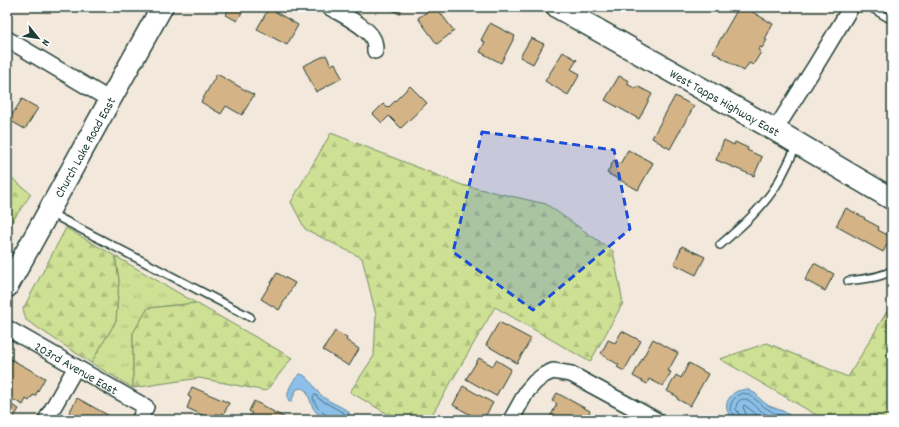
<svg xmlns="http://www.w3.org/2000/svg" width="899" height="427" viewBox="0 0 899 427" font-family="Dekko,sans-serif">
  <defs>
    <pattern id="grass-tufts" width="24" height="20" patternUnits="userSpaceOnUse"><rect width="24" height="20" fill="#cde094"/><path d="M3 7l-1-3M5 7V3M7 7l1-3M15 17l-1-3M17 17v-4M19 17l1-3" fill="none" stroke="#b0c180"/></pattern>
    <pattern id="forest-firs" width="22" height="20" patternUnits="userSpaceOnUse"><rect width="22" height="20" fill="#cde094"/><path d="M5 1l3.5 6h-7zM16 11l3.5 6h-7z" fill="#b0c180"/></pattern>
  </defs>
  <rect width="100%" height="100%" fill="#f2e8db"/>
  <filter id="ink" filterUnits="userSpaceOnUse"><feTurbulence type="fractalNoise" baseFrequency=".025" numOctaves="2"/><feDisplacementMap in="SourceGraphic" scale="8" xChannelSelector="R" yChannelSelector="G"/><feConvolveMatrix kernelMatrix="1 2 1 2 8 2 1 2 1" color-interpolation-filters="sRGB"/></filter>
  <g filter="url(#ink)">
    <!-- grass -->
    <path fill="url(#grass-tufts)" stroke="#768e64" d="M115,256L196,303L148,308L133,333V388L91,363L116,321L119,280Z"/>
    <!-- forest -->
    <g fill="url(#forest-firs)" stroke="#768e64">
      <path d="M331,133L462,185L546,204L613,251L623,303L590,362L495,307L429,420H398L350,392L374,356L376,315L362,258L305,229L291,202Z"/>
      <path d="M7,174L31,194L7,229Z"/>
      <path d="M66,228L115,256L119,280L116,321L91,363L26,320L23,309Z"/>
      <path d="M196,303L292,358L266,391L199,378L133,388V333L148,308Z"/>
      <path d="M892,303V420H825L720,359L767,343L848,377Z"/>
    </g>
    <!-- water -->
    <g fill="#8cbfe9" stroke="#608ba1">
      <path d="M300,374C309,375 314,389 321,395C328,402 340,405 349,412V415L346,420H327L317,413L313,408L307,392L304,389L300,388L296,390L291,402H289C285,393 292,380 300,374Z"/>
      <path d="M747,389L756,394L761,400L769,406L783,411L797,420H734C724,411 724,401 734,393C738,390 743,390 747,389Z"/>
    </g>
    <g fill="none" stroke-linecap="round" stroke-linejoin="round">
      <!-- shore -->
      <g stroke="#4b717c" stroke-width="1">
        <path d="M329,420C328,414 324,414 320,410C316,407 315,402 313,398L314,395H316L319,399L344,413L345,415L343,420"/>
        <path d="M736,420V416L730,410C731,404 731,402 735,398C746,385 757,403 766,408C773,413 782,416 789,420"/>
        <path d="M741,420L740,415L736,409C736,405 737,402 740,400C748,395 757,409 764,413C769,416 775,418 779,420"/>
        <path d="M747,420L746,414L743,407L744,405C751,409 757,416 764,420"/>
      </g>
    </g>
    <!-- building -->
    <g fill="#d4b487" stroke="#1f3d34">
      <path d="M227,7H245L237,21L226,15L229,8Z"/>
      <path d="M388,7H403L399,14Z"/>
      <path d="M434,7H436L454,31L437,44L418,18Z"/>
      <path d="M739,7H744L773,24L765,39L767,40L762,48L760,47L758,50L761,52L753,65L749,63L744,71L713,52Z"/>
      <path d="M269,8L298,25L287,45L257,29Z"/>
      <path d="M490,23L515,36L501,63L480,52L485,42L481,40Z"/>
      <path d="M531,38L544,44L533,64L520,57Z"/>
      <path d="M563,52L577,60L571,69L580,74L568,95L545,81Z"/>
      <path d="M326,55L331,65L335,63L342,78L316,92L303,66Z"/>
      <path d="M217,74L254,95L242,115L226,106L221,114L201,102Z"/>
      <path d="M619,76L629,81L627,84L636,89L637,86L652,94L639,119L605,100Z"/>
      <path d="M410,86L427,103L401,128L389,116L382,123L373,114L383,104L388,108Z"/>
      <path d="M675,96L694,106L670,149L652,138Z"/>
      <path d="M22,99L38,108L25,129L9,120Z"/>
      <path d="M724,140L734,145L735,142L748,148L747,150L762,157L754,176L716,160Z"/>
      <path d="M628,150L653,163L638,190L607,173L614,160L620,164Z"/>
      <path d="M846,208L865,218L864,219L879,227L878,230L891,237L883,252L836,226Z"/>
      <path d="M682,246L705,257L696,275L674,264Z"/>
      <path d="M814,263L834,274L825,291L805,280Z"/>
      <path d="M277,273L295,283L279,310L261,299Z"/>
      <path d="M499,322L531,339L517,363L486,345Z"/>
      <path d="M335,331L347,338L346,340L359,349L349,366L323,350Z"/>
      <path d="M622,331L641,341L624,371L617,367L619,365L601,354L608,340L615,343Z"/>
      <path d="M653,339L678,353L668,371L671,372L663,386L649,379L647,384L633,376Z"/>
      <path d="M7,357L45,378L35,396L33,395L29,401L26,399L23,405L7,396Z"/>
      <path d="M479,358L493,366L496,360L511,369L496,396L466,379Z"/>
      <path d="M689,363L708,374L690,406L677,399L678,397L667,391L676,375L681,378Z"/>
      <path d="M463,386L493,403L483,420H480L453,405Z"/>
      <path d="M192,387L229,403L224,414L221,413L218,420H213L187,408L191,398L188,396Z"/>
      <path d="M557,393L590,411L585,420H552L553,419L550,417L557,404L552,401Z"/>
      <path d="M77,398L113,418L112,420H71L67,417Z"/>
      <path d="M254,401L285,418L284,420H248L252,413L249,411Z"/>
      <path d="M7,403L19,409L12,420H7Z"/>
    </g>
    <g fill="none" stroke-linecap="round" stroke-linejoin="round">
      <defs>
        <g id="lane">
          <path d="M870,7L892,20"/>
          <path d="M50,213L250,317"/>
          <path d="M720,245C742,226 764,207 779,181C785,170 791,157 797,145"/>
          <path d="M848,281C861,279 882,278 892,270"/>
        </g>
        <g id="street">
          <path d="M329,7C341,14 367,26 373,39C375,42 375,47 375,51"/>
          <path d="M7,39L110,100"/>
          <path d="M775,130L816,65L851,7"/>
          <path id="s1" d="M7,328L146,407L139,420"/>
          <path d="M46,420L76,367"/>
          <path d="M511,420L527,391L535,382L544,375L553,371L571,374L656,420"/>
        </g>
        <g id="secondary">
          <path id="s2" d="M557,7L775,130L892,199"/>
          <path id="s3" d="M7,287L110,100L162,7"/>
        </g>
      </defs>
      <!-- lane casing -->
      <use href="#lane" stroke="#1f3d34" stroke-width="10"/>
      <!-- street casing -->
      <use href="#street" stroke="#1f3d34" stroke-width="18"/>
      <!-- secondary casing -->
      <use href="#secondary" stroke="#1f3d34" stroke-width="24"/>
      <!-- lane -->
      <use href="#lane" stroke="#fff" stroke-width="7"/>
      <!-- street -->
      <use href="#street" stroke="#fff" stroke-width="15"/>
      <!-- secondary -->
      <use href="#secondary" stroke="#fff" stroke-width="21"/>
    </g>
  </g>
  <!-- marked area -->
  <path fill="#1d4ed8" fill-opacity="0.2" stroke="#1d4ed8" stroke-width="3" stroke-dasharray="8 5" stroke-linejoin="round" d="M482,132L614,150L630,229L533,310L453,252Z"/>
  <g text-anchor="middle" stroke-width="3.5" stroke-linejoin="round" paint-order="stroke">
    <!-- street labels -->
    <g font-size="13" fill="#1f3d34" stroke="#fff">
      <text dy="5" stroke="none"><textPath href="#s2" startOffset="193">West Tapps Highway East</textPath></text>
      <text dy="5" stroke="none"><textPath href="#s3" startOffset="160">Church Lake Road East</textPath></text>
      <text dy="5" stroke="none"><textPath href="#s1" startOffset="80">203rd Avenue East</textPath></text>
    </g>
  </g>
  <!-- margin -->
  <rect width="899" height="427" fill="none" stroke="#fff" stroke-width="24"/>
  <rect x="12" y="12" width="875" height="403" fill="none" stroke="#1f3d34" stroke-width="1.5" filter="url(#ink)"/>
  <!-- north arrow -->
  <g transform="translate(38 38) rotate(120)" stroke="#ffffff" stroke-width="3" paint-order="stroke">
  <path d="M0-3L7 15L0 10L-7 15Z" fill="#1f3d34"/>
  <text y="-6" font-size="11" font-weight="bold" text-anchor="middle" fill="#1f3d34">N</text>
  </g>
</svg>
